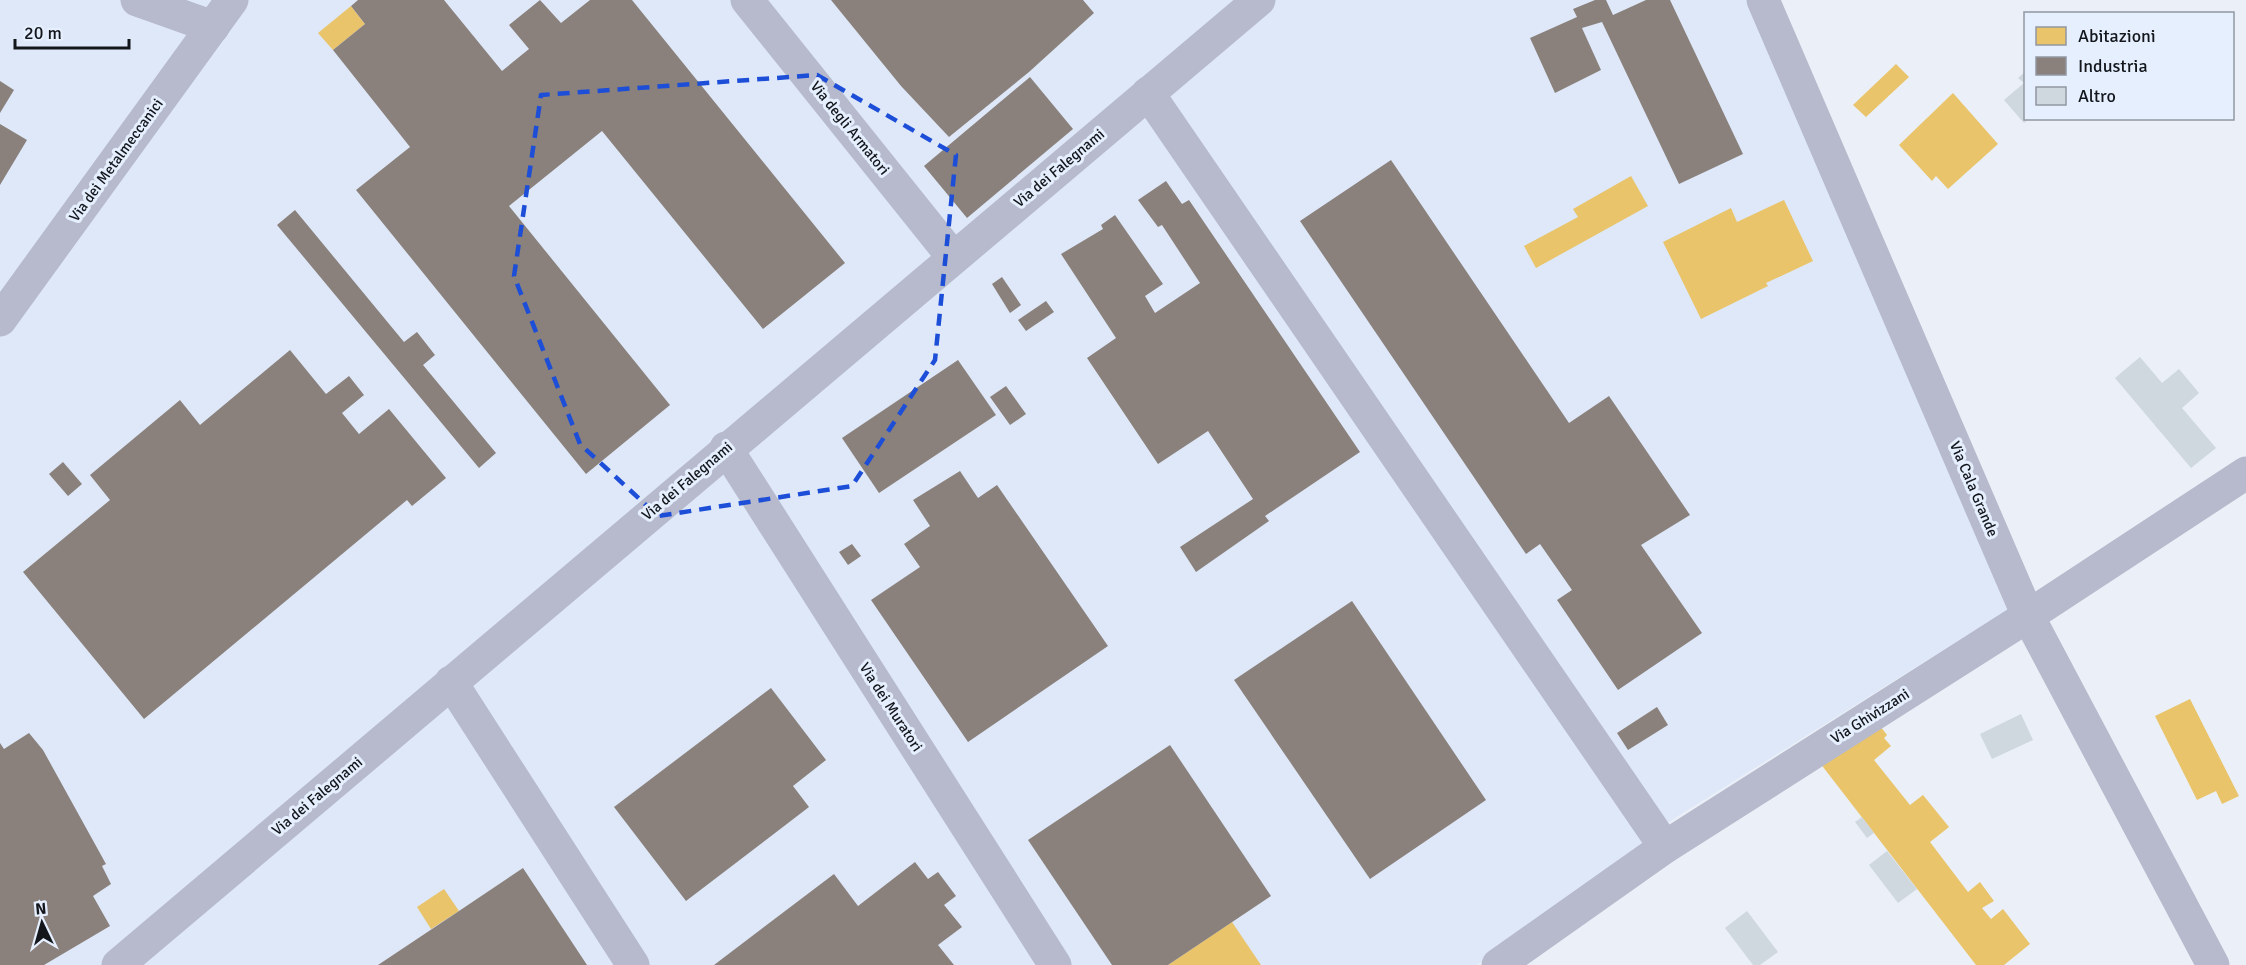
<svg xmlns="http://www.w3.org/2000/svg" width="2246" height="965" viewBox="0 0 2246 965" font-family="Signika,sans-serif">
  <rect width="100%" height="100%" fill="#ebf0f8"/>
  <!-- built -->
  <path fill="#dee8f8" d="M0,0H1753L2007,610L1675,818L1477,965H0Z"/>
  <!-- homes -->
  <g fill="#e9c46a">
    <path d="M351,6L365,24L333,50L318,33Z"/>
    <path d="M1896,64L1909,77L1866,117L1853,105Z"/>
    <path d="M1953,93L1998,144L1948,189L1936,176L1932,181L1899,145Z"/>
    <path d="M1631,176L1648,206L1536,268L1524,246L1578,217L1573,209Z"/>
    <path d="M1784,200L1813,261L1766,283L1768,286L1701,319L1663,242L1731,208L1737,222Z"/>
    <path d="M2190,699L2239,796L2222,804L2216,791L2197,800L2155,716Z"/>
    <path d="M1877,722L1887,735L1884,738L1891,746L1874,760L1910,805L1923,795L1949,827L1930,842L1968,892L1980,882L1994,901L1982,908L1991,919L2003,909L2030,944L2004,965H1976L1820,763Z"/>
    <path d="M444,889L459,911L431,929L417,907Z"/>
    <path d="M1232,922L1261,965H1168Z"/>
  </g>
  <!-- industry -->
  <g fill="#8a817c">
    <path d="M358,0H444L502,71L529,49L509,25L540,0L561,23L590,0H632L845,263L763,329L602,131L509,206L670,405L586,474L356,190L410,147L333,50L365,24L351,6Z"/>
    <path d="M831,0H1083L1094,13L1029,72L949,137L901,86Z"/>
    <path d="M1595,0H1606L1613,15L1646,0H1670L1743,154L1679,184L1602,22L1582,28L1601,70L1555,93L1530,38L1577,17L1573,9Z"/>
    <path d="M1030,77L1073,129L967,218L924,166Z"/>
    <path d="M0,81L14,90L0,113Z"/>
    <path d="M0,124L27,140L0,185Z"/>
    <path d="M1391,160L1569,423L1609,396L1690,515L1641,545L1702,633L1618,690L1557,600L1572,590L1540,544L1526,554L1300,221Z"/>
    <path d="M1166,181L1182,204L1189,200L1360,452L1265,516L1269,521L1196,572L1180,547L1253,499L1208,431L1158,464L1087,358L1116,338L1061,254L1103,229L1101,225L1115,215L1163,284L1145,296L1155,313L1200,283L1162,225L1158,227L1138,200Z"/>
    <path d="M295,210L404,342L417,332L435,355L423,365L496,453L479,468L277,225Z"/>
    <path d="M1002,277L1021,305L1010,313L992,284Z"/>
    <path d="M1046,301L1054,312L1026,331L1018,320Z"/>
    <path d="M290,350L326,394L349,376L364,395L342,413L359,434L389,409L446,478L412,506L407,500L144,719L23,572L110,500L90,475L180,400L200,425Z"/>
    <path d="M958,360L996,415L879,493L842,438Z"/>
    <path d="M1006,386L1026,414L1010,425L990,397Z"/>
    <path d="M63,462L82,484L68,496L49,474Z"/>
    <path d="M960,471L978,498L997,485L1108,646L968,742L871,600L920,567L904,544L930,526L913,500Z"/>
    <path d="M852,544L861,556L848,565L839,552Z"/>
    <path d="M1352,601L1486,800L1370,879L1234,680Z"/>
    <path d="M771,688L826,760L793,786L809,807L686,901L614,807Z"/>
    <path d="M1657,707L1668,725L1628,750L1617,733Z"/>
    <path d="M29,733L43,750L106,864L102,866L111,884L93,896L110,926L44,965H0V743L4,749Z"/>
    <path d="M1170,745L1271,896L1168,965H1112L1028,840Z"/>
    <path d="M915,862L928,879L938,872L956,896L944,905L962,927L938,945L954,965H714L834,874L858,906Z"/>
    <path d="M523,868L587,965H378L459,911Z"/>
  </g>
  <!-- building -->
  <g fill="#cfd7df">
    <path d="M2026,71V118H2029L2024,123L2004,100L2024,83L2018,78Z"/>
    <path d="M2140,357L2162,383L2179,369L2199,393L2182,408L2216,448L2191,468L2115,378Z"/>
    <path d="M2021,714L2033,740L1992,759L1980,734Z"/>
    <path d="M1862,817L1874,833L1867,838L1855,822Z"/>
    <path d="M1887,851L1917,889L1898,903L1869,865Z"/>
    <path d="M1747,911L1778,952L1760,965H1753L1725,928Z"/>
  </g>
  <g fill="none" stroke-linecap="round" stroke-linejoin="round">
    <!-- minor -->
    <g stroke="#b7bacc" stroke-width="33">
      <path d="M137,0L213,27"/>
      <path d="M747,0L953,257"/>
      <path d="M1763,0L2028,616L2213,965"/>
      <path d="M1148,93L1665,847"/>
      <path d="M0,320L232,0"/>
      <path d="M726,448L1055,965"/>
      <path d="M451,682L633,965"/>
      <path d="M118,965L1259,0"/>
      <path d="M1498,965L1665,847L2028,616L2246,473"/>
    </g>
  </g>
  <!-- marked area -->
  <path fill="none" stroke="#1d4ed8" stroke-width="4.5" stroke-dasharray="12 8" stroke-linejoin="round" d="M817,75L956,155L935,360L852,486L658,516L580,444L514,276L541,95Z"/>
  <g text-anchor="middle" stroke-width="6" stroke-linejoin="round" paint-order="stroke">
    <!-- street labels -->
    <g font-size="15" fill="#13161b" stroke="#e5effe">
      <text transform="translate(850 128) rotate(51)" y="5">Via degli Armatori</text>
      <text transform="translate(116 160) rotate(-54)" y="5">Via dei Metalmeccanici</text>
      <text transform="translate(1059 168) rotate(-40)" y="5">Via dei Falegnami</text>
      <text transform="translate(687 481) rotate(-40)" y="5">Via dei Falegnami</text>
      <text transform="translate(1974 489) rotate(67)" y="5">Via Cala Grande</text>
      <text transform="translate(891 707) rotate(57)" y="5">Via dei Muratori</text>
      <text transform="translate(1870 716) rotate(-32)" y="5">Via Ghivizzani</text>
      <text transform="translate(317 796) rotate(-40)" y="5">Via dei Falegnami</text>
    </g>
  </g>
  <!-- legend -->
  <rect x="2024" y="12" width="210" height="108" fill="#e5effe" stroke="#9198a3" stroke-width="1.5"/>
  <rect x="2036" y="27" width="30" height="18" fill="#e9c46a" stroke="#9198a3" stroke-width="1.5"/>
  <text x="2078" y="42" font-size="18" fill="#13161b">Abitazioni</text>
  <rect x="2036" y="57" width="30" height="18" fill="#8a817c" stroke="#9198a3" stroke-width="1.5"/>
  <text x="2078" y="72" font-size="18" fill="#13161b">Industria</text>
  <rect x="2036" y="87" width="30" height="18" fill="#cfd7df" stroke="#9198a3" stroke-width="1.5"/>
  <text x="2078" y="102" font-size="18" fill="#13161b">Altro</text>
  <!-- north arrow -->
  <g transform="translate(42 923) rotate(355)" stroke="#e5effe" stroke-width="4.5" paint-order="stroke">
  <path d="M0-4.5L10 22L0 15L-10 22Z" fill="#13161b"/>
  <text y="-9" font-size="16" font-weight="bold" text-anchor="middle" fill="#13161b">N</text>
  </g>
  <!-- scale -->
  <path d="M15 39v9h114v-9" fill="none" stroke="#13161b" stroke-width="3"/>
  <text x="24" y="39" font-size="18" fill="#13161b" stroke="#e5effe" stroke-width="4.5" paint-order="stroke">20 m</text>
</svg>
